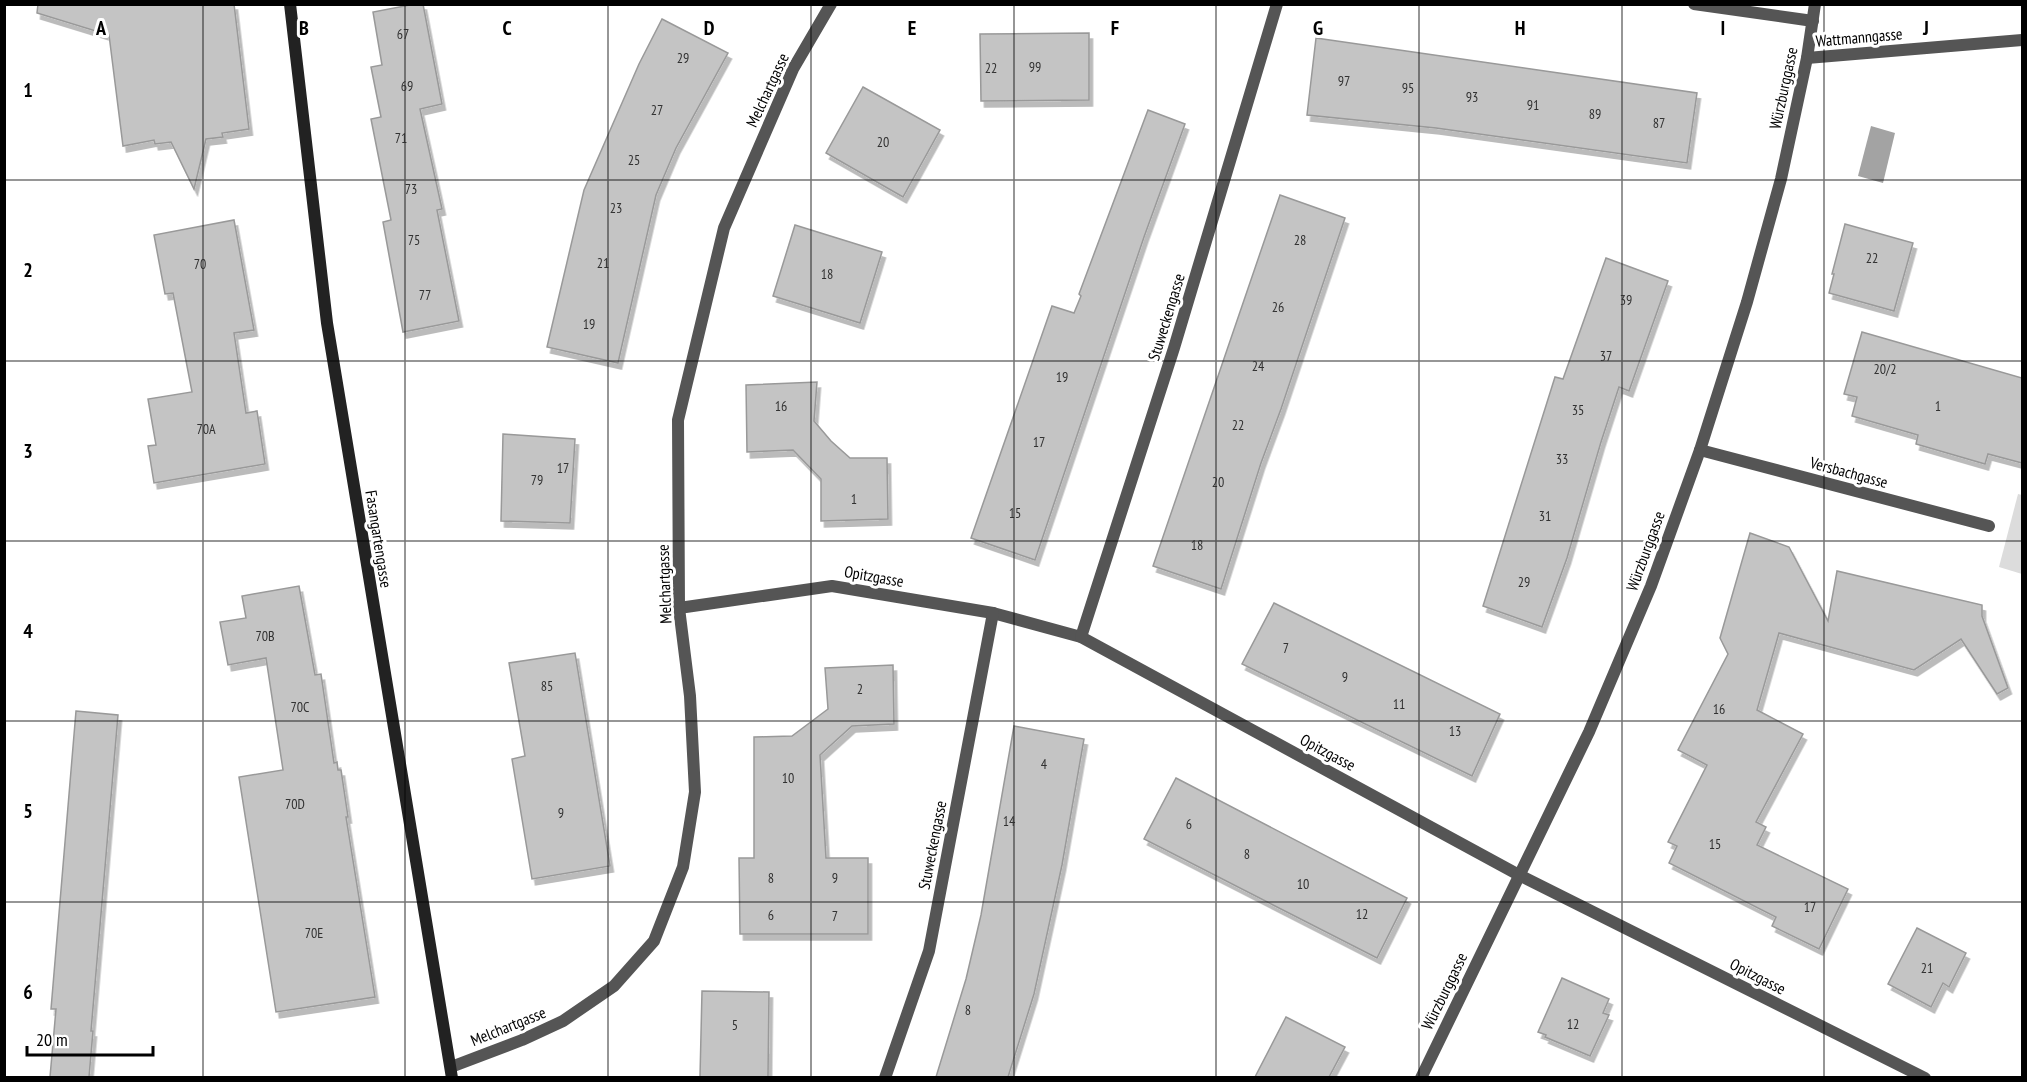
<svg xmlns="http://www.w3.org/2000/svg" width="2027" height="1082" viewBox="0 0 2027 1082" font-family="'PT Sans Narrow',sans-serif">
  <defs>
    <filter id="shadow"><feDropShadow dx="3.5" dy="6" stdDeviation="0" flood-color="#0004"/></filter>
  </defs>
  <rect width="100%" height="100%" fill="#fff"/>
  <!-- green -->
  <path fill="#dcdcdc" d="M2018,494L2022,495V574L1999,567Z"/>
  <!-- water -->
  <path fill="#a3a3a3" d="M1871,126L1895,133L1883,183L1858,176Z"/>
  <!-- building -->
  <g fill="#c4c4c4" stroke="#999" stroke-width="1.5" filter="url(#shadow)">
    <path d="M38,4H234L249,129L222,133L223,137L206,139L194,189L171,142L155,144L154,140L123,146L109,35L37,13Z"/>
    <path d="M415,4H423L442,104L420,109L442,209L437,210L459,321L403,332L383,222L391,220L371,119L381,117L371,67L382,65L373,12Z"/>
    <path d="M662,19L728,53L676,148L656,195L618,363L547,347L584,190L639,64Z"/>
    <path d="M1089,33V100L981,101L980,34Z"/>
    <path d="M1316,38L1697,93L1687,163L1436,128L1307,115Z"/>
    <path d="M863,87L940,130L903,197L826,153Z"/>
    <path d="M1148,110L1185,124L1144,237L1035,560L971,538L1052,306L1074,313L1081,296L1079,294Z"/>
    <path d="M1280,195L1345,218L1281,409L1261,463L1221,589L1153,566Z"/>
    <path d="M234,220L254,330L234,333L246,413L257,411L265,464L154,483L148,446L156,445L148,399L192,392L173,293L165,294L154,235Z"/>
    <path d="M1845,224L1913,243L1894,311L1829,293L1834,274H1832Z"/>
    <path d="M795,225L882,252L860,323L773,296Z"/>
    <path d="M1606,258L1668,281L1629,391L1619,387L1601,442L1567,558L1542,627L1483,606L1555,377L1563,379Z"/>
    <path d="M1862,332L2022,378V463L1988,454L1985,464L1916,444L1918,435L1852,416L1857,397L1844,394Z"/>
    <path d="M817,382L814,421L831,441L850,458H887L888,519L821,521V479L793,450L747,452L746,385Z"/>
    <path d="M503,434L575,439L570,523L501,521Z"/>
    <path d="M1750,533L1789,547L1828,621L1837,571L1982,605V616L2008,688L1997,694L1961,639L1914,670L1779,633L1757,710L1803,734L1756,822L1766,827L1757,845L1848,889L1819,949L1772,926L1776,917L1669,863L1677,846L1668,842L1707,765L1678,750L1728,654L1720,638Z"/>
    <path d="M299,586L315,675L321,674L334,763L337,762L338,770H341L348,817H346L375,997L276,1012L239,777L283,770L266,658L228,665L220,622L246,618L242,596Z"/>
    <path d="M1274,603L1500,714L1472,776L1242,664Z"/>
    <path d="M575,653L610,866L532,879L512,759L525,756L509,663Z"/>
    <path d="M893,665L894,724L852,726L820,755L826,858H868V934H740L739,858H754V737L792,736L828,709L825,668Z"/>
    <path d="M76,711L118,715L91,1031H93L89,1077H50L56,1009H51Z"/>
    <path d="M1014,726L1084,739L1062,865L1034,994L1008,1077H936L966,979L981,915Z"/>
    <path d="M1176,778L1407,898L1377,958L1144,839Z"/>
    <path d="M1917,928L1966,953L1949,987L1943,983L1931,1007L1888,984Z"/>
    <path d="M1562,978L1609,999L1603,1013L1609,1015L1590,1056L1545,1037L1546,1035L1538,1032Z"/>
    <path d="M702,991L769,992L768,1077H700Z"/>
    <path d="M1286,1017L1345,1047L1329,1077H1255Z"/>
  </g>
  <g fill="none" stroke-linecap="round" stroke-linejoin="round">
    <!-- street -->
    <g stroke="#555" stroke-width="12">
      <path d="M1694,4L1813,21"/>
      <path d="M1807,58L2022,40"/>
      <path d="M1700,450L1989,526"/>
      <path d="M679,608L832,586L993,613L1081,637L1519,875L1925,1078"/>
      <path d="M1081,637L1174,348L1277,4"/>
      <path d="M451,1067L522,1040L563,1021L614,986L654,941L683,867L695,792L690,696L679,608L678,420L724,228L793,69L831,4"/>
      <path d="M885,1078L929,951L993,613"/>
      <path d="M1421,1078L1589,732L1651,586L1700,450L1747,302L1781,179L1807,58L1815,4"/>
    </g>
    <!-- secondary -->
    <path stroke="#222" stroke-width="12" d="M290,4L327,323L452,1078"/>
  </g>
  <!-- grid -->
  <path fill="none" stroke="#000" stroke-width="1.5" stroke-opacity="0.55" d="M203,4V1078M405,4V1078M608,4V1078M811,4V1078M1014,4V1078M1216,4V1078M1419,4V1078M1622,4V1078M1824,4V1078M4,180H2022M4,361H2022M4,541H2022M4,721H2022M4,902H2022"/>
  <g text-anchor="middle" stroke-width="6" stroke-linejoin="round" paint-order="stroke">
    <!-- number labels -->
    <g font-size="14" fill="#313131">
      <text x="403" y="39">67</text>
      <text x="683" y="63">29</text>
      <text x="1035" y="72">99</text>
      <text x="991" y="73">22</text>
      <text x="1344" y="86">97</text>
      <text x="407" y="91">69</text>
      <text x="1408" y="93">95</text>
      <text x="1472" y="102">93</text>
      <text x="1533" y="110">91</text>
      <text x="657" y="115">27</text>
      <text x="1595" y="119">89</text>
      <text x="1659" y="128">87</text>
      <text x="401" y="143">71</text>
      <text x="883" y="147">20</text>
      <text x="634" y="165">25</text>
      <text x="411" y="194">73</text>
      <text x="616" y="213">23</text>
      <text x="414" y="245">75</text>
      <text x="1300" y="245">28</text>
      <text x="1872" y="263">22</text>
      <text x="603" y="268">21</text>
      <text x="200" y="269">70</text>
      <text x="827" y="279">18</text>
      <text x="425" y="300">77</text>
      <text x="1626" y="305">39</text>
      <text x="1278" y="312">26</text>
      <text x="589" y="329">19</text>
      <text x="1606" y="361">37</text>
      <text x="1258" y="371">24</text>
      <text x="1885" y="374">20/2</text>
      <text x="1062" y="382">19</text>
      <text x="781" y="411">16</text>
      <text x="1938" y="411">1</text>
      <text x="1578" y="415">35</text>
      <text x="1238" y="430">22</text>
      <text x="206" y="434">70A</text>
      <text x="1039" y="447">17</text>
      <text x="1562" y="464">33</text>
      <text x="563" y="473">17</text>
      <text x="537" y="485">79</text>
      <text x="1218" y="487">20</text>
      <text x="854" y="504">1</text>
      <text x="1015" y="518">15</text>
      <text x="1545" y="521">31</text>
      <text x="1197" y="550">18</text>
      <text x="1524" y="587">29</text>
      <text x="265" y="641">70B</text>
      <text x="1286" y="653">7</text>
      <text x="1345" y="682">9</text>
      <text x="547" y="691">85</text>
      <text x="860" y="694">2</text>
      <text x="1399" y="709">11</text>
      <text x="300" y="712">70C</text>
      <text x="1719" y="714">16</text>
      <text x="1455" y="736">13</text>
      <text x="1044" y="769">4</text>
      <text x="788" y="783">10</text>
      <text x="295" y="809">70D</text>
      <text x="561" y="818">9</text>
      <text x="1009" y="826">14</text>
      <text x="1189" y="829">6</text>
      <text x="1715" y="849">15</text>
      <text x="1247" y="859">8</text>
      <text x="771" y="883">8</text>
      <text x="835" y="883">9</text>
      <text x="1303" y="889">10</text>
      <text x="1810" y="912">17</text>
      <text x="1362" y="919">12</text>
      <text x="771" y="920">6</text>
      <text x="835" y="921">7</text>
      <text x="314" y="938">70E</text>
      <text x="1927" y="973">21</text>
      <text x="968" y="1015">8</text>
      <text x="1573" y="1029">12</text>
      <text x="735" y="1030">5</text>
    </g>
    <!-- street labels -->
    <g font-size="16" fill="#000" stroke="#fff">
      <text transform="translate(1859 37) rotate(-5)" y="6">Wattmanngasse</text>
      <text transform="translate(1783 88) rotate(-78)" y="6">Würzburggasse</text>
      <text transform="translate(767 90) rotate(-65)" y="6">Melchartgasse</text>
      <text transform="translate(1166 317) rotate(-73)" y="6">Stuweckengasse</text>
      <text transform="translate(1849 472) rotate(15)" y="6">Versbachgasse</text>
      <text transform="translate(379 539) rotate(81)" y="6">Fasangartengasse</text>
      <text transform="translate(1645 551) rotate(-70)" y="6">Würzburggasse</text>
      <text transform="translate(874 576) rotate(10)" y="6">Opitzgasse</text>
      <text transform="translate(664 584) rotate(-92)" y="6">Melchartgasse</text>
      <text transform="translate(1328 752) rotate(28)" y="6">Opitzgasse</text>
      <text transform="translate(932 845) rotate(-79)" y="6">Stuweckengasse</text>
      <text transform="translate(1758 976) rotate(27)" y="6">Opitzgasse</text>
      <text transform="translate(1444 991) rotate(-64)" y="6">Würzburggasse</text>
      <text transform="translate(508 1026) rotate(-22)" y="6">Melchartgasse</text>
    </g>
  </g>
  <g font-size="20" text-anchor="middle" font-weight="bold" fill="#000" stroke="#fff" stroke-width="6" stroke-linejoin="round" paint-order="stroke">
    <text x="101" y="35">A</text>
    <text x="304" y="35">B</text>
    <text x="507" y="35">C</text>
    <text x="709" y="35">D</text>
    <text x="912" y="35">E</text>
    <text x="1115" y="35">F</text>
    <text x="1318" y="35">G</text>
    <text x="1520" y="35">H</text>
    <text x="1723" y="35">I</text>
    <text x="1926" y="35">J</text>
    <text x="28" y="97">1</text>
    <text x="28" y="277">2</text>
    <text x="28" y="458">3</text>
    <text x="28" y="638">4</text>
    <text x="28" y="818">5</text>
    <text x="28" y="999">6</text>
  </g>
  <!-- border -->
  <rect width="2027" height="1082" fill="none" stroke="#000000" stroke-width="12"/>
  <!-- scale -->
  <path d="M27 1046v9h126v-9" fill="none" stroke="#000000" stroke-width="3"/>
  <text x="36" y="1046" font-size="18" fill="#000000" stroke="#ffffff" stroke-width="4.5" paint-order="stroke">20 m</text>
</svg>
